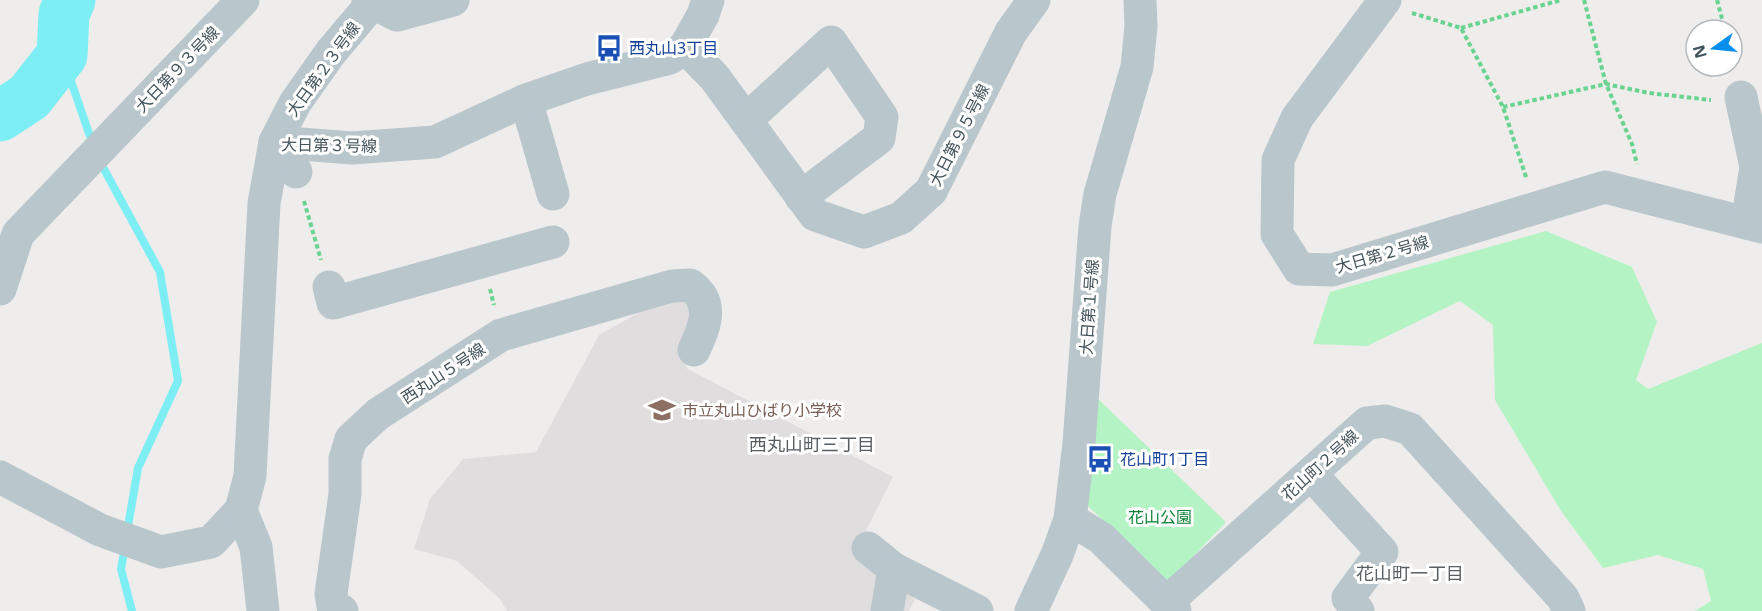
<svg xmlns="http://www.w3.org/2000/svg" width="1762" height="611" viewBox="0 0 1762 611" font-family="'Noto Sans','Noto Sans JP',sans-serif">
  <rect width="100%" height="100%" fill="#efecec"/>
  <!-- education -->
  <path fill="#e0ddde" d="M678,291L701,313L686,368L893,477L853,556L915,599L909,611H507L500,599L457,561L414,549L430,499L463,459L536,452L599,335Z"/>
  <!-- green -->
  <g fill="#b4f3c3">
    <path d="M1546,231L1632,267L1657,322L1636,380L1648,389L1762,343V611H1695L1711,601L1703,569L1658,555L1603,568L1561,511L1495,400L1493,325L1460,301L1367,346L1313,344L1330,292Z"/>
    <path d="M1095,396L1226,522L1168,583L1086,504Z"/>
  </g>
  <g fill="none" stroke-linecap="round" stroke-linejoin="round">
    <!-- stream -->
    <g stroke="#7deef4" stroke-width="8">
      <path d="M62,55L93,145"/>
      <path d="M99,160L160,272L178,381L138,468L127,532"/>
      <path d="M125,547L121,569L132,611"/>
    </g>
    <!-- river -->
    <path stroke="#7deef4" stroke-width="51" d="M0,116L29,97L62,55L64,14L70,0"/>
    <!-- path -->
    <g stroke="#69d48f" stroke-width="4" stroke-dasharray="4.5 3" stroke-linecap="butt">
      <path d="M1584,0L1606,84L1632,144L1637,164"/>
      <path d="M1717,0L1725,30"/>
      <path d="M1412,13L1461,28L1503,107L1527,180"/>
      <path d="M1461,28L1561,0"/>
      <path d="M1503,107L1606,84L1649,93L1711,100"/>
      <path d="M304,201L321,260"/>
      <path d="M490,289L494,305"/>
    </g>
    <!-- minor -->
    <g stroke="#b9c7cd" stroke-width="33">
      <path d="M368,0L397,15L453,0"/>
      <path d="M1385,0L1297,118L1278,160L1277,234L1299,269L1332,270L1605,187L1762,227"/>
      <path d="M685,47L715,78L815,215L864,232L901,218L931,191L1011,32L1034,0"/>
      <path d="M1741,97L1756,167L1747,223"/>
      <path d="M526,100L553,194"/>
      <path d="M746,120L831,42L882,117L879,138L801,197"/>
      <path d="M296,172L275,142L295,103L331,52L375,0"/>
      <path d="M329,287L333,303L553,242"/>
      <path d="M0,289L18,234L243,0"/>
      <path d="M1311,474L1382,552L1348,598L1358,611"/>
      <path d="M0,477L100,530L161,552L211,542L241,510L250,476L264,203L275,142L352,148L435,142L526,100L587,79L670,58L685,47L703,15L708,0"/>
      <path d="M241,510L256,547L263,611"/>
      <path d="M1070,519L1101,538L1175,611"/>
      <path d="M868,548L894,569L977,611"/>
      <path d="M1167,602L1367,423L1385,421L1410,429L1563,598L1569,611"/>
      <path d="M342,611L333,606L331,594L345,494V459L351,439L378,414L501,335L672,286L690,285C715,303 705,326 694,350"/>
      <path d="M887,611L894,569"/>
      <path d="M1031,611L1057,555L1070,519L1079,443L1095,226L1100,194L1137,67L1141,26L1140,0"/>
    </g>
  </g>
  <!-- icons -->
  <defs>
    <symbol id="bus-bare" viewBox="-9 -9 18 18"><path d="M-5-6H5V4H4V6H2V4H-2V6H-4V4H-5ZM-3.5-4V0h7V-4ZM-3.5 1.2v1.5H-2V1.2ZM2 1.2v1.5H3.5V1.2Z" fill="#1a4fb4" stroke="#fff" stroke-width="2.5" paint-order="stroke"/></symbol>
    <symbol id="school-bare" viewBox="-9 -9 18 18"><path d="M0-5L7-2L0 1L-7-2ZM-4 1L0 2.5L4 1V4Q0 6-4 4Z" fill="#8d6e63" stroke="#fff" stroke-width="2.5" paint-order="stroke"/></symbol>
  </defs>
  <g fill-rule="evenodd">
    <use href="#bus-bare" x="590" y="29" width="38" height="38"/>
    <use href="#school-bare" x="643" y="391" width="38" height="38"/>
    <use href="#bus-bare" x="1081" y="440" width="38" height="38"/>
  </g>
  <g text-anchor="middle" stroke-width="6" stroke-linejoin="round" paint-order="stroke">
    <!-- transit labels -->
    <g font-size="16" fill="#164399" stroke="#fff" text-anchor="start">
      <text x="629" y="54">西丸山3丁目</text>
      <text x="1120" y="465">花山町1丁目</text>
    </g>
    <!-- street labels -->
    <g font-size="16" fill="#43535b" stroke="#fff">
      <text transform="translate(177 69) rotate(-46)" y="6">大日第９３号線</text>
      <text transform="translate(323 69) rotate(-54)" y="6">大日第２３号線</text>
      <text transform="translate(959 135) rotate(-63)" y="6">大日第９５号線</text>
      <text transform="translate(329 145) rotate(1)" y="6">大日第３号線</text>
      <text transform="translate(1382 254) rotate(-16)" y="6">大日第２号線</text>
      <text transform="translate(1089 307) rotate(-86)" y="6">大日第１号線</text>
      <text transform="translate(443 373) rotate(-33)" y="6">西丸山５号線</text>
      <text transform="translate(1320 465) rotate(-42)" y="6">花山町２号線</text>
    </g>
    <!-- education labels -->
    <g font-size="16" fill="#785e54" stroke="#fff" text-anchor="start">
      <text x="682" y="416">市立丸山ひばり小学校</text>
    </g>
    <!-- park labels -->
    <g font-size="16" fill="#0d8336" stroke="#fff">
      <text x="1160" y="523">花山公園</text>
    </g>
    <!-- neighbourhood labels -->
    <g font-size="18" fill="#585e62" stroke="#fff">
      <text x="812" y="451">西丸山町三丁目</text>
      <text x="1410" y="580">花山町一丁目</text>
    </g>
  </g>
  <!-- north arrow -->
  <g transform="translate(1714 48) rotate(255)"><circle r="28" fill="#ffffff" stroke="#b4babd" stroke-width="1.5"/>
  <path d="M0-4.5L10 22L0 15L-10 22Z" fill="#078fee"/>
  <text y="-9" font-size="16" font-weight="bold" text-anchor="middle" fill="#43535b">N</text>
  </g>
</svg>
